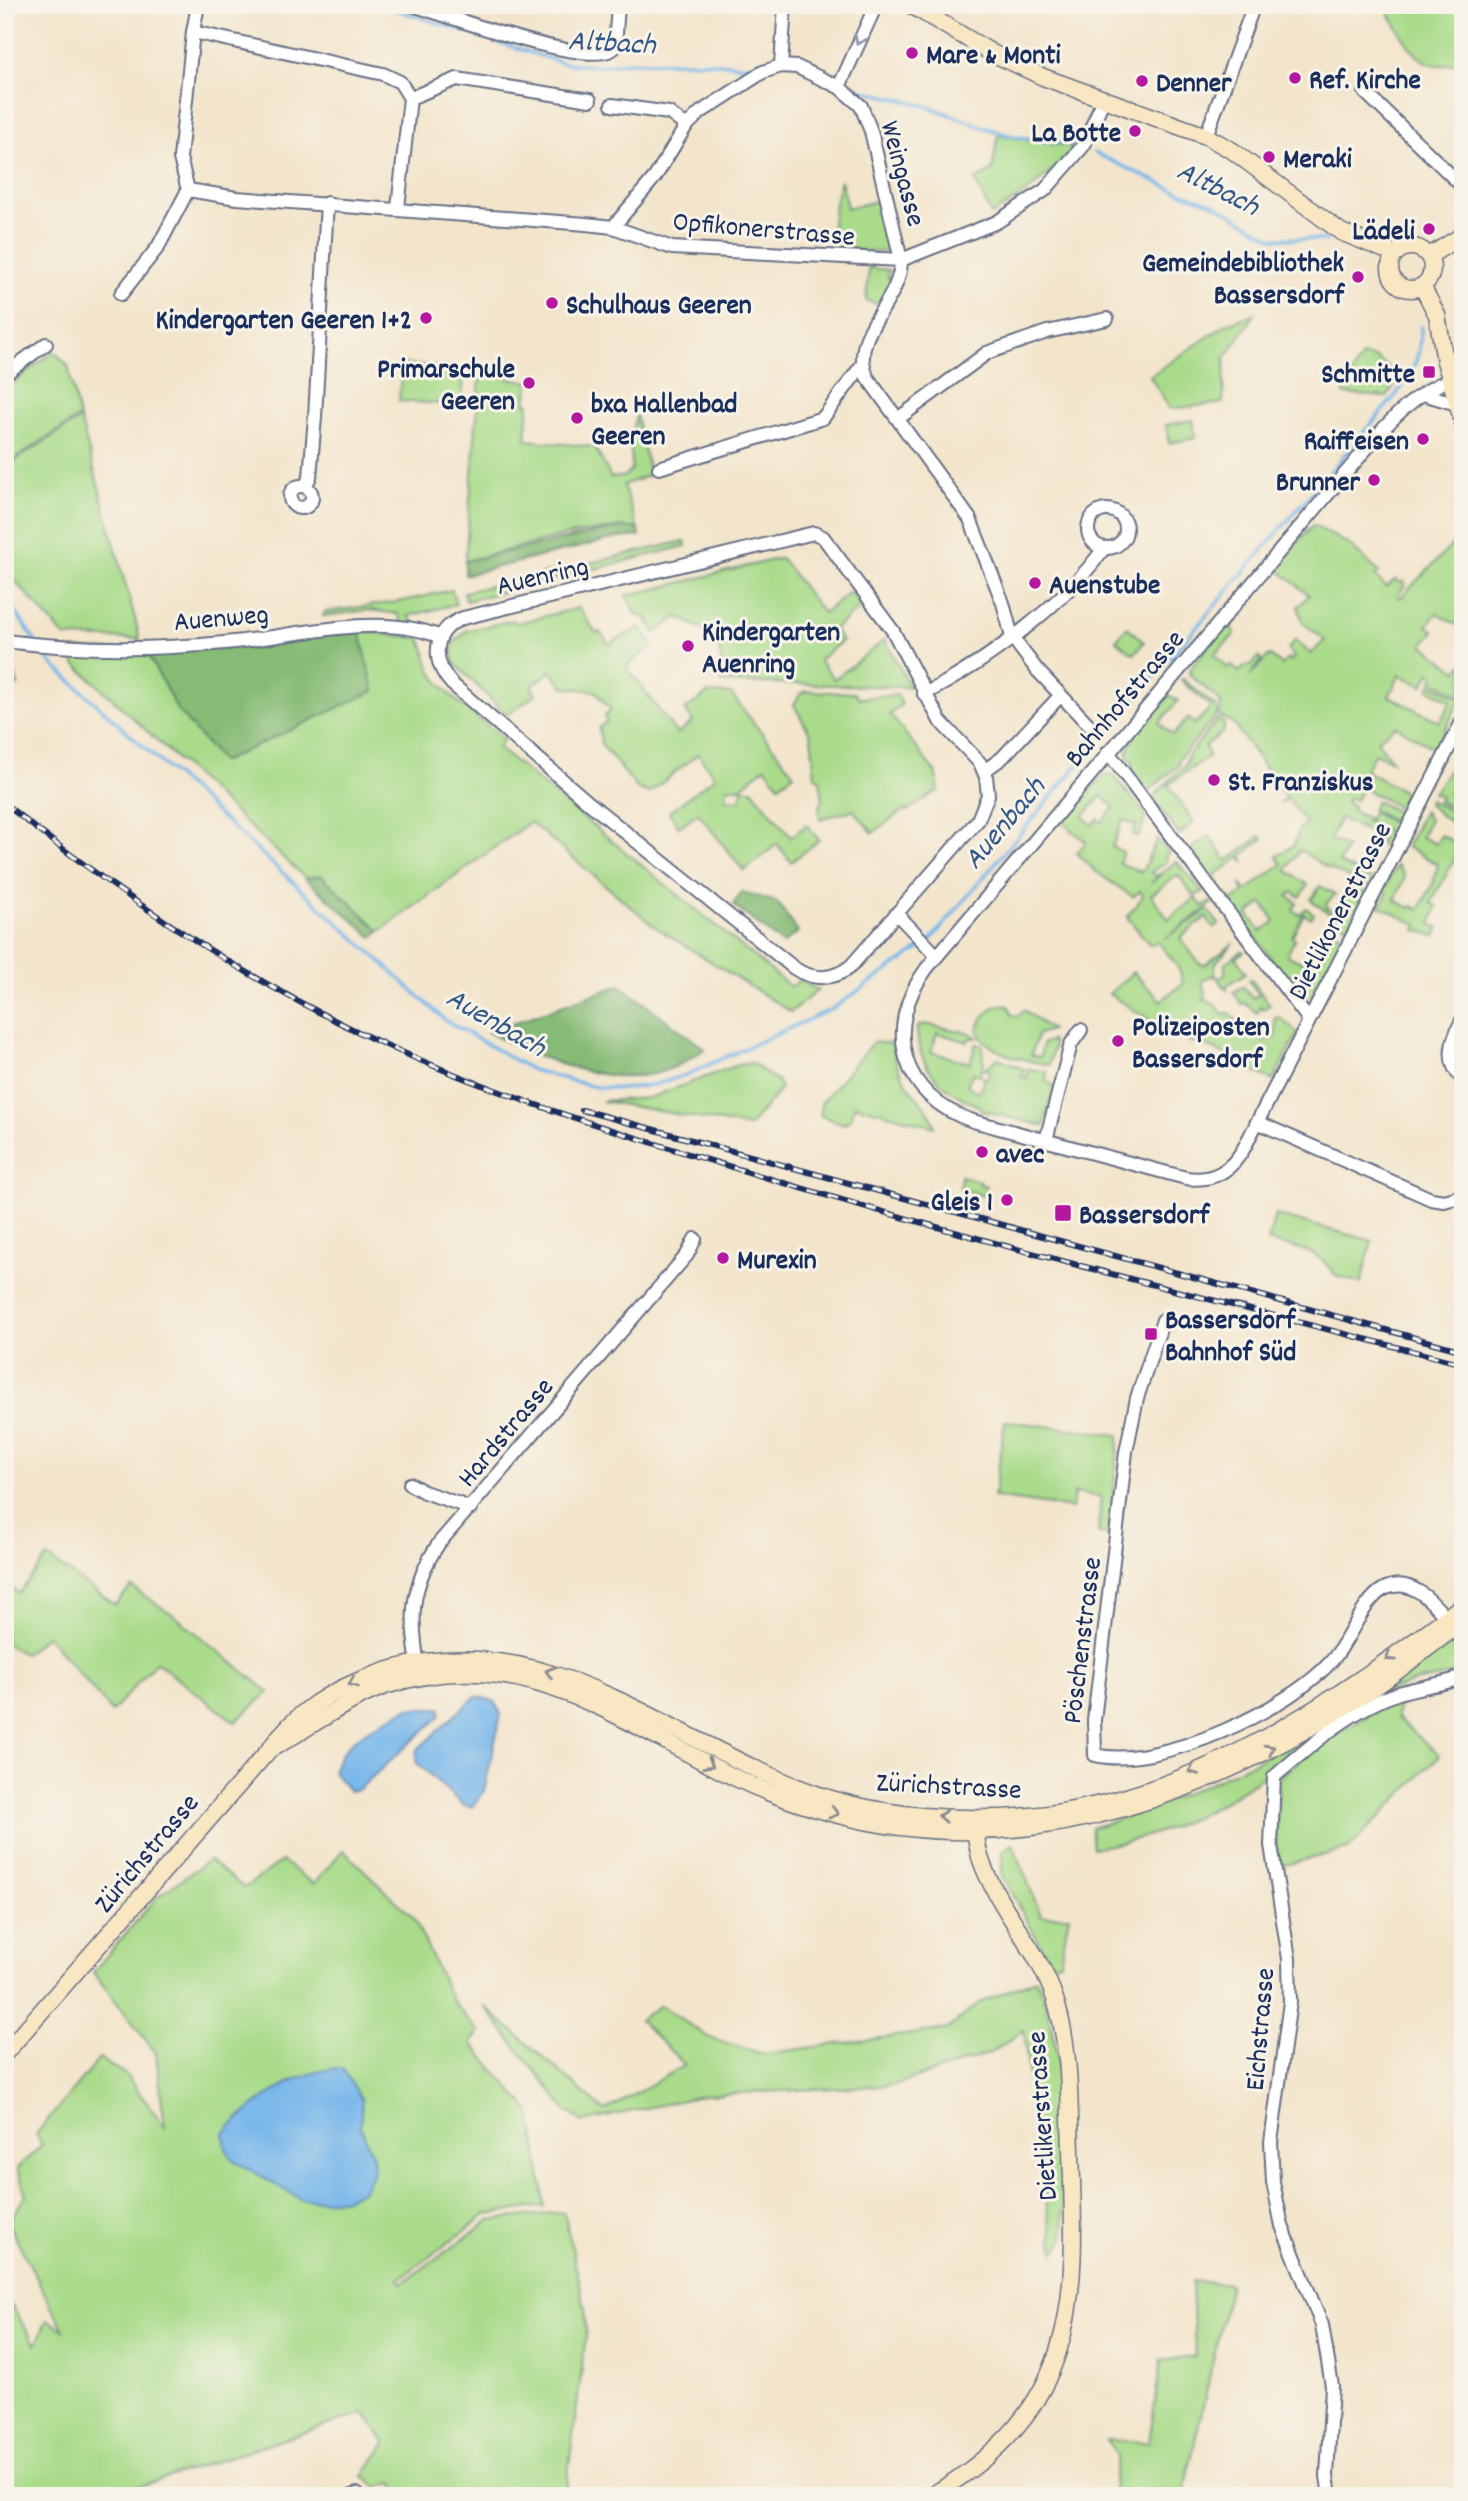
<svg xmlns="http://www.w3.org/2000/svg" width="1468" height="2501" viewBox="0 0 1468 2501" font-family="Dekko,sans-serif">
  <rect width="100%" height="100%" fill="#f7f3e8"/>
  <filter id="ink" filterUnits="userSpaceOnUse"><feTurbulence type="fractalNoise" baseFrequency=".0143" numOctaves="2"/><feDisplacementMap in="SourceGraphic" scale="14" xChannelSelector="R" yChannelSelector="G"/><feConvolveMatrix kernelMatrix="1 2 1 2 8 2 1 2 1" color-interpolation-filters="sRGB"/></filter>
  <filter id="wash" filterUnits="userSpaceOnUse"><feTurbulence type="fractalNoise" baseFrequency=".00686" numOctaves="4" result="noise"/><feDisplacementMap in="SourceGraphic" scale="28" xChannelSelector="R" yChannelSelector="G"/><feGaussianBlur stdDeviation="1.57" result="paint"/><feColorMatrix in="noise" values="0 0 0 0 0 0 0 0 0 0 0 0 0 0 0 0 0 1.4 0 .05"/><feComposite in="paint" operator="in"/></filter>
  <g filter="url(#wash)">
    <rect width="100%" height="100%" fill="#f3e5cc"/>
    <!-- green -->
    <g fill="#a9db8a" stroke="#628574" stroke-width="2" fill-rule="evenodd">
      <path d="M1390,5H1463V59C1421,80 1408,44 1389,14Z"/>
      <path d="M998,135L1073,147C1052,176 1022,197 991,215L975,180L992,171Z"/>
      <path d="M841,180L847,208L882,200L893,243L886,244L887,252L829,249L834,208Z"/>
      <path d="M869,268L889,270L888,278L892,279L880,304L866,301Z"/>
      <path d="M1255,314L1225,358L1223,403L1170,409L1150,376L1227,324Z"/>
      <path d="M54,351L68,366L79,417L5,465V389Z"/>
      <path d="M1362,356L1376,358L1401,376L1387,397L1344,394V388Z"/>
      <path d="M402,364L464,368L462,405L399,401Z"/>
      <path d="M494,375L529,382L526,403L529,404L526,440L595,447L611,478L625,476L632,469L630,442L636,415L650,475L623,485L638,529C599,522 508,551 465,561L480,377Z"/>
      <path d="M80,419L134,615L140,639L65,637L16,582L5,575V467Z"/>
      <path d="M1193,420L1196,438L1169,443L1166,425Z"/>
      <path d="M1313,525L1348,544L1379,572L1375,576L1386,587L1396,579L1400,583L1403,581L1406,584L1397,596L1400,598L1463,534V618L1457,625L1437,613L1427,626L1434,631L1423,645L1457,671L1463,664L1461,695L1432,681L1434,675L1429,673L1423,686L1400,675L1389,696L1440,722L1451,701L1429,689L1431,684L1461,698L1435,749L1396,726L1377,740L1392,761L1375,753L1365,771L1411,795L1413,804L1408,812L1363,788L1356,800L1350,797L1346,802L1353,807L1352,811L1367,818L1366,821L1394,835L1368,821L1372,812L1401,827L1389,850L1379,844L1381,838L1340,818L1330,839L1347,848L1339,863L1374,880L1369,887L1324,866L1300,850L1286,870L1308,885L1300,897L1292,892L1288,896L1297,902L1293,910L1300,915L1306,908L1314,914L1311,918L1304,914L1292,936L1295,939L1287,955L1313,968L1333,927L1345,939L1317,992L1312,996L1300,997L1224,895L1226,894L1232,901L1244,892L1240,883L1246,891L1282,864L1277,856L1294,845L1299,829L1306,823L1288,799L1279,803L1286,798L1233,723L1219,716L1221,702L1189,674L1192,666L1233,618L1236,621L1231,627L1235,634L1214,655L1228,668L1231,665L1239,672L1247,665L1251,666L1258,657L1262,660L1249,677L1269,655L1282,665L1288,658L1291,661L1294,657L1288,649L1295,640L1311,654L1325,640L1303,623L1298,607L1309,595L1276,568ZM1262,903L1275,921L1261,932L1248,914Z"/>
      <path d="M685,541L686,546L466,601L464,592Z"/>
      <path d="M781,558L823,613L850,592L861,607L834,629L842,641L819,660L834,679L885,640L910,687L721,682C723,638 716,634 677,617L655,633L646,617L638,616L626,596Z"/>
      <path d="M452,590L456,604L408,616L415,624L402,625L398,614L369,610L323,616L325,612L403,601Z"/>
      <path d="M579,608L596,633L600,632L609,644L640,627L653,646L626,666L677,734L693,721L685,710L708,693L731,694L794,774L779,785L765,767L740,788L727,787L726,799L741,800L742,789H752L791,837L807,825L819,840L791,862L777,844L744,871L698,813L679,827L669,812L715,777L698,754L649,793L638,789L601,744L599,728L607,721L604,717L611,710L595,691L564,687L551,671L531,687L536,694L507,715L453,662V644L466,631L513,620L517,623Z"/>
      <path d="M1127,627L1144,642L1134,654L1116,640Z"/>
      <path d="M360,631L420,638C426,649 426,659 431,670C441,693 484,722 504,739L498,748L791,987L799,980L818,990L791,1012L654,926L530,822L380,931L321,875L305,878L75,664L65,649L146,651L178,711Z"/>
      <path d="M5,650H9L18,686L5,690Z"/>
      <path d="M1183,679L1216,707L1217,715L1179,759V765L1146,793L1130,768L1133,763L1127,756C1130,732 1154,712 1169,695L1178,701L1159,723L1173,735L1188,718L1195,724L1211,707L1181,680Z"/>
      <path d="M807,691L855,693L859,698L897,695L902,704L890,714L935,772L939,790L907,811L903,810L873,833L853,810L820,819L819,806L823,801L820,780L815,776L811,735L794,705L800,694Z"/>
      <path d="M1218,719L1224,724V731L1205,746L1209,756L1168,785L1194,822L1179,835L1152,798L1186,764L1187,757Z"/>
      <path d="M1452,766L1460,770L1449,794L1463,800V814L1438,801L1440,796L1433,793Z"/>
      <path d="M1104,775H1113L1146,815L1139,837L1133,834L1136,825L1123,820L1112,847L1123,852L1119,863L1142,872L1157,839L1169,853L1165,856L1167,861L1151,872L1155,876L1162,873L1151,883L1176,861L1203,892L1194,896L1178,875L1151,895L1168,919L1196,898L1202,906L1210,902L1212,904L1164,939L1208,910L1219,924L1214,928L1206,917L1180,938L1200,964L1205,965L1234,943L1216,962L1214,974L1217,977L1210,976L1202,982L1206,996L1203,999L1214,1004L1222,1013H1230L1249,1036L1260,1037L1263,1042L1276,1037L1275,1018L1279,1017L1298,1033L1273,1081L1212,1048L1176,1037L1109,994L1133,972L1161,1001L1182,984C1183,968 1168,955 1158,942L1150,945L1127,917L1143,896L1140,891L1133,897L1095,871L1077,853L1086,842L1062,822ZM1101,796L1114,807L1102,822L1098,819L1093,825L1083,817Z"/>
      <path d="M1429,800L1463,817V828L1444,818L1428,804Z"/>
      <path d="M1376,801L1406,816L1401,825L1372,810Z"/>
      <path d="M1424,811L1429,820L1421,837L1436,844L1441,835L1456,843L1463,832V843L1431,903L1437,906L1431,924L1439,928L1435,936L1416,930L1418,925L1377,905L1382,904L1387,893L1383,890L1397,865L1405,877L1395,900L1410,908L1412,906L1419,909L1433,884L1438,864L1406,847Z"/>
      <path d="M1209,836L1227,861L1260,836L1263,839L1242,855L1245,863L1240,857L1214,876L1218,883L1216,885L1190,850Z"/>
      <path d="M1351,885L1367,893L1348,927L1311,900L1320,886L1335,894L1326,904L1327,908L1335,911L1345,895L1352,896L1354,891Z"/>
      <path d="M1242,951L1244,952L1236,957L1246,973L1227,985V990L1218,979L1225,974V963Z"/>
      <path d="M1251,979L1270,1005L1263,1009L1261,1006L1257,1013L1245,1003L1242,1004L1233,992L1243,986L1252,998L1259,995L1249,981Z"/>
      <path d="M999,1005L1009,1006L1012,1015L1017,1016L1024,1010L1051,1030L1038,1034L1031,1055L1040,1057L1043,1043L1052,1041L1054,1047L1049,1065C1026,1060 989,1055 977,1031C980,1022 985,1011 999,1005Z"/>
      <path d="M924,1024L970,1033L977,1038H969L968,1042L937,1033L931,1052L970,1063L976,1044L983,1046L984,1062L980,1075L973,1073L967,1085L979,1093L984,1082L982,1077L987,1079L990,1074L989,1070L984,1069L998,1058L1024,1069L1022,1077L1027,1078L1028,1069L1047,1072L1046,1081L1054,1086L1044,1126L980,1110L981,1107C944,1092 917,1069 917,1027Z"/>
      <path d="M873,1042L892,1044C894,1061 901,1076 911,1090C920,1103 932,1110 934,1127L855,1105L851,1119L844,1124L821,1116V1103Z"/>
      <path d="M752,1063L778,1082L781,1088L749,1127L602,1101L649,1098L738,1065Z"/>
      <path d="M961,1176L980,1181L979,1184L986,1186L983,1196L960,1188Z"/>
      <path d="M1275,1215L1372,1241L1361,1283L1335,1276C1321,1249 1295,1248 1268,1241Z"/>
      <path d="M1005,1421L1119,1435L1109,1535L1098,1533L1101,1497L1074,1493L1072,1508L994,1497Z"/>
      <path d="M47,1557L115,1605L131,1587L175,1616L269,1692L235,1722L156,1662L112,1712L47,1636L24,1654L5,1643V1584L19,1593Z"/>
      <path d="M1455,1645L1463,1655L1460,1668L1450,1675L1414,1682L1368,1699L1438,1648Z"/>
      <path d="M1399,1698L1397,1718L1440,1755L1348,1849L1280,1866L1276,1844L1278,1779L1317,1745Z"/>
      <path d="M1334,1721C1252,1785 1200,1832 1093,1848L1091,1828C1177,1802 1254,1763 1334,1721Z"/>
      <path d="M1013,1844L1041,1916H1069L1060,1962H1050L1002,1876V1852Z"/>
      <path d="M343,1850L414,1918L452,2001L479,2032L471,2043L531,2113L545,2206L487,2214L399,2279L402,2283L490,2220L564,2212L585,2308L586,2337L565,2496H399L394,2483L377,2487L363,2476L386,2443L364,2413L110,2496H5V2296L36,2345L47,2320L64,2330L8,2223L26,2195L17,2168L42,2145L36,2134L99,2059L125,2074L165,2127L156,2053L93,1972L156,1898L209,1860L244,1888L282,1861L314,1884Z"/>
      <path d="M1036,1979C1071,2056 1061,2155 1064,2239L1055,2252L1037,2152L1024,2030L991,2053L894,2085L706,2095L583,2122L567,2111L484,2006L605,2111L685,2065L639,2020L660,2005L708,2037L763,2054L948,2029L979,2003Z"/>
      <path d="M1192,2281L1230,2284L1183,2496H1138L1136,2493L1113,2491L1117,2456L1106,2440L1149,2442L1161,2361L1195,2356Z"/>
    </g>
    <!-- forest -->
    <g fill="#86bb76" stroke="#50756a" stroke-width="2">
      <path d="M622,527L638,529L640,536L616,538L465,575V561Z"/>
      <path d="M360,631L374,691L222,762L178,711L146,651L253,646Z"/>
      <path d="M321,875L380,931L372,937L305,878Z"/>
      <path d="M742,892L777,902L798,932L783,944L733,905Z"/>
      <path d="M620,985L705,1049C694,1055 683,1064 672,1068C616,1092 537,1058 488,1032Z"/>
    </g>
    <!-- water -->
    <g fill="#76b6ea" stroke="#4872a4" stroke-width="2">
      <path d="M476,1696L494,1701L501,1714L484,1791L472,1807L463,1805L416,1762L417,1750Z"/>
      <path d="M408,1708H441L440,1716L359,1789L349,1791L333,1772C342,1739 379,1724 408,1708Z"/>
      <path d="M342,2068L362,2100L360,2126L373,2157L374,2171L363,2191L342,2200H302L232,2159L226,2149L224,2133C257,2100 294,2071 342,2068Z"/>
    </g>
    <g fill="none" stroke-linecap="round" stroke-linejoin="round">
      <!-- stream -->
      <g stroke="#76b6ea" stroke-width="3.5">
        <path d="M381,5L563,63L600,66L629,62H708L749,66L765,62"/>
        <path d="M792,58L865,91L927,106L983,127L1012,136L1073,144"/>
        <path d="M1095,153L1174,190L1214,204L1272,238L1327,240"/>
        <path d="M5,603L17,614L35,641"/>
        <path d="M39,647L49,661L445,1020L532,1070L595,1087L623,1089L657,1084L686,1075L832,1009L923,946"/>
        <path d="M1114,723L1396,395C1415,369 1420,359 1421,326"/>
        <path d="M929,942L1088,753"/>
      </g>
    </g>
  </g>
  <g filter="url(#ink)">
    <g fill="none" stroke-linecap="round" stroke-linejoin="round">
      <defs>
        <g id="street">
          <path d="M412,5C444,14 595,71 615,47L618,5"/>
          <path d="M193,32L383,74L400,82L410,98L398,208"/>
          <path d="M781,66L785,5"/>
          <path d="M839,87L876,5"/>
          <path d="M1365,92L1463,187"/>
          <path d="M410,98L457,79L590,100"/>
          <path d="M612,105L669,113L686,126"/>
          <path d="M1206,136L1254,5"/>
          <path d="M188,190L237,198L586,224L613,227L672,248L901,260L997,222L1045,190L1084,145L1104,98"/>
          <path d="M613,227L655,177L686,126L701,112L763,72L781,66L797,67L839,87L861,106L871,131L901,260C901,304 848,333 867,377L970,519L1003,603L1012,637L1037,670L1089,725"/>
          <path d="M121,294L158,247L188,190L180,158L193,32L198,5"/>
          <path d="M5,374L46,344"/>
          <path d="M1450,380C1422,389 1396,414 1377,436L927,968C882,1028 901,1097 973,1121L1186,1178C1213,1182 1231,1171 1244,1148L1463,720"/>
          <path d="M1423,394L1457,404"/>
          <path d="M899,418L987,353L1047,332L1107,319"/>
          <path d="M659,468L823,418L862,365"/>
          <circle cx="301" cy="497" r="11"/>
          <path d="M305,486L310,477L315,417L327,203"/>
          <circle cx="1107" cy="529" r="19"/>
          <path d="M814,533L823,537L893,631L940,721L980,763L986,777L988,795L978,820L851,966C834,980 813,981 794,968L589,803L452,684C431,661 432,630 463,618Z"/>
          <path d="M5,641C76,650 153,650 224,643C288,638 380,611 440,637"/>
          <path d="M924,694C984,664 1066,603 1104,548"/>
          <path d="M1108,752L1309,1020"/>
          <path d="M984,771L1002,758L1060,696"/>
          <path d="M897,914L937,956"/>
          <path d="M1463,1018C1452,1040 1444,1060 1463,1080"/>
          <path d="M1257,1122L1431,1199L1444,1201L1463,1196"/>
          <path d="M1046,1140L1071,1044L1081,1030"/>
          <path d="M1163,1320L1137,1398L1126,1452L1094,1720L1095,1755C1158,1771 1293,1708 1334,1658C1349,1640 1364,1599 1384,1589C1410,1576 1431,1600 1446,1618"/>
          <path d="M410,1484L424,1492L471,1508"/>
          <path d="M1453,1628L1463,1641"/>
          <path d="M419,1671C410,1620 409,1588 439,1543L687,1255L695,1239"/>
          <path d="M352,2496L357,2494"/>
          <path d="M1330,2496L1327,2476L1332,2386L1322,2325L1282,2226L1273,2182L1271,2142L1290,2002L1289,1959L1271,1845L1274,1777C1310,1746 1350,1710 1396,1694C1415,1687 1435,1686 1454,1680L1463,1674"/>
        </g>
        <g id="secondary">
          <path d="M911,5L992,53L1043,77L1206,136L1233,151L1341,232L1395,254"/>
          <circle cx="1411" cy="268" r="21"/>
          <path d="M1429,256L1463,235"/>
          <path d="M1422,286L1437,315L1445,361L1463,423"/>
          <path d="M272,1748C310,1728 343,1701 385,1686C524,1640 621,1723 738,1779C769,1794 802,1805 835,1814C1025,1865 1211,1795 1369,1691C1401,1670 1431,1644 1463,1622"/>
          <path d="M5,2053L269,1750C297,1711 329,1691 374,1675C540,1615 669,1743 816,1794C882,1817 961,1822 1031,1816C1191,1801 1338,1700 1463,1605"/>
          <path d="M931,2496C1079,2408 1077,2307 1071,2152C1069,2101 1071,2048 1055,1999C1039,1950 1000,1911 982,1863C977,1850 976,1835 974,1822"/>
        </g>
      </defs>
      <!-- street casing -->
      <use href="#street" stroke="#676f84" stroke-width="16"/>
      <!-- secondary casing -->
      <use href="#secondary" stroke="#676f84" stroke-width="19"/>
      <!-- street -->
      <use href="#street" stroke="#fff" stroke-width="12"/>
      <!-- secondary -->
      <use href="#secondary" stroke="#f9e7c3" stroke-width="16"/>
      <defs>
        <g id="rail">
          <path d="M5,804C119,895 239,976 371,1038C493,1096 623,1134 751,1173C987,1245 1225,1303 1463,1364"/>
          <path d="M582,1110L1463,1351"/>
        </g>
      </defs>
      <!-- rail casing -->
      <use href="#rail" stroke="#1b2f5e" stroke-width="6"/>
      <!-- rail -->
      <use href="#rail" stroke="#f7f3e8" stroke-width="3.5" stroke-dasharray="10" stroke-linecap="butt"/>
    </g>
    <!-- one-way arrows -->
    <defs><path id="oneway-chevron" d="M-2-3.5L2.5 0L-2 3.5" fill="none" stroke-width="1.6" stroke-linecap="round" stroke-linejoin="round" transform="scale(1.75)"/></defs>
    <use stroke="#8d97ae" href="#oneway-chevron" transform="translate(859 40) rotate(115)"/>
    <g stroke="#8a8b90">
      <use href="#oneway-chevron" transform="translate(1390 1657) rotate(145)"/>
      <use href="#oneway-chevron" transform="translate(550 1672) rotate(-163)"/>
      <use href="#oneway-chevron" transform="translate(353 1683) rotate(157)"/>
      <use href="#oneway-chevron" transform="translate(1270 1749) rotate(-28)"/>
      <use href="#oneway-chevron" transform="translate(709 1764) rotate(29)"/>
      <use href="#oneway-chevron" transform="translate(1193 1770) rotate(158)"/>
      <use href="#oneway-chevron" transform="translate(834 1813) rotate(15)"/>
      <use href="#oneway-chevron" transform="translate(943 1816) rotate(-177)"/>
    </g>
  </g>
  <!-- markers -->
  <g fill="#b5179e" stroke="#f7f3e8" stroke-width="2.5">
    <circle cx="912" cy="53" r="7"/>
    <circle cx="1295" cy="78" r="7"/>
    <circle cx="1142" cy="81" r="7"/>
    <circle cx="1135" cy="131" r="7"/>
    <circle cx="1269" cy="157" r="7"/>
    <circle cx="1429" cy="229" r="7"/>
    <circle cx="1358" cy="277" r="7"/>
    <circle cx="552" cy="303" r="7"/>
    <circle cx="426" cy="318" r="7"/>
    <rect x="1422" y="365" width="14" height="14" rx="3.5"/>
    <circle cx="529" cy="383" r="7"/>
    <circle cx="577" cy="418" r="7"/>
    <circle cx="1423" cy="439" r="7"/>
    <circle cx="1374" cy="480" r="7"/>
    <circle cx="1035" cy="583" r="7"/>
    <circle cx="688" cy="646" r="7"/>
    <circle cx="1214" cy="780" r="7"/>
    <circle cx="1118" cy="1041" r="7"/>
    <circle cx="982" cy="1152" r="7"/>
    <circle cx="1007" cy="1200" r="7"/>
    <rect x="1054" y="1204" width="18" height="18" rx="3.5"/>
    <circle cx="723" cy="1258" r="7"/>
    <rect x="1144" y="1327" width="14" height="14" rx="3.5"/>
  </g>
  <g text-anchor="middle" stroke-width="6" stroke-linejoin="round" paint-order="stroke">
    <!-- poi labels -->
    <g font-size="28" font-weight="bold" fill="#1b2f5e" stroke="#f7f3e8" text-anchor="start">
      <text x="926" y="63">Mare &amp; Monti</text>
      <text x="1309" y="88">Ref. Kirche</text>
      <text x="1156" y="91">Denner</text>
      <text x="1121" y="141" text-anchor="end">La Botte</text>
      <text x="1283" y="167">Meraki</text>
      <text x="1415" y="239" text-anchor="end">Lädeli</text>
      <text x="1344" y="271" text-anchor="end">Gemeindebibliothek<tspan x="1344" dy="32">Bassersdorf</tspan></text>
      <text x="566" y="313">Schulhaus Geeren</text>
      <text x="412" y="328" text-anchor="end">Kindergarten Geeren 1+2</text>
      <text x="515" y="377" text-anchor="end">Primarschule<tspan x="515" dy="32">Geeren</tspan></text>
      <text x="1415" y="382" text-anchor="end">Schmitte</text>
      <text x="591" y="412">bxa Hallenbad<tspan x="591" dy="32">Geeren</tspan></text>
      <text x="1409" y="449" text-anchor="end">Raiffeisen</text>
      <text x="1360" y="490" text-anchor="end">Brunner</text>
      <text x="1049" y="593">Auenstube</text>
      <text x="702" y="640">Kindergarten<tspan x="702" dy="32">Auenring</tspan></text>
      <text x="1228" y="790">St. Franziskus</text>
      <text x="1132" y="1035">Polizeiposten<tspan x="1132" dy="32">Bassersdorf</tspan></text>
      <text x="996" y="1162">avec</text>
      <text x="993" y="1210" text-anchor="end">Gleis 1</text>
      <text x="1079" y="1223">Bassersdorf</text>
      <text x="737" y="1268">Murexin</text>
      <text x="1165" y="1328">Bassersdorf<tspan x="1165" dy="32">Bahnhof Süd</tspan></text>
    </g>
    <!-- street labels -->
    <g font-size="28" fill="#1b2f5e" stroke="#f7f3e8">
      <text transform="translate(905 173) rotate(75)" y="10">Weingasse</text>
      <text transform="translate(764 227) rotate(5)" y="10">Opfikonerstrasse</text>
      <text transform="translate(542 574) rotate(-13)" y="10">Auenring</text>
      <text transform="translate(221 616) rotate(-5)" y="10">Auenweg</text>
      <text transform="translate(1123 697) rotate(-50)" y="10">Bahnhofstrasse</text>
      <text transform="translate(1338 910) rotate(-63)" y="10">Dietlikonerstrasse</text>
      <text transform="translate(504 1431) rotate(-50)" y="10">Hardstrasse</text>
      <text transform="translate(1080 1640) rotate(-83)" y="10">Pöschenstrasse</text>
      <text transform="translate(949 1784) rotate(3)" y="10">Zürichstrasse</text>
      <text transform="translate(145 1852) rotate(-50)" y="10">Zürichstrasse</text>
      <text transform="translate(1258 2029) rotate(-85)" y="10">Eichstrasse</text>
      <text transform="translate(1040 2116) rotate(-94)" y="10">Dietlikerstrasse</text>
    </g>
    <!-- water labels -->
    <g font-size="30" font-style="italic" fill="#365888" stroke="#f7f3e8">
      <text transform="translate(612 41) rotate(3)" y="10">Altbach</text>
      <text transform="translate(1219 187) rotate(27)" y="10">Altbach</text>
      <text transform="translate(1003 822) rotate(-50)" y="10">Auenbach</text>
      <text transform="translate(497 1021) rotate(30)" y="10">Auenbach</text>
    </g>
  </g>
  <!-- margin -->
  <rect width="1468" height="2501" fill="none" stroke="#f7f3e8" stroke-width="28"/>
</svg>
